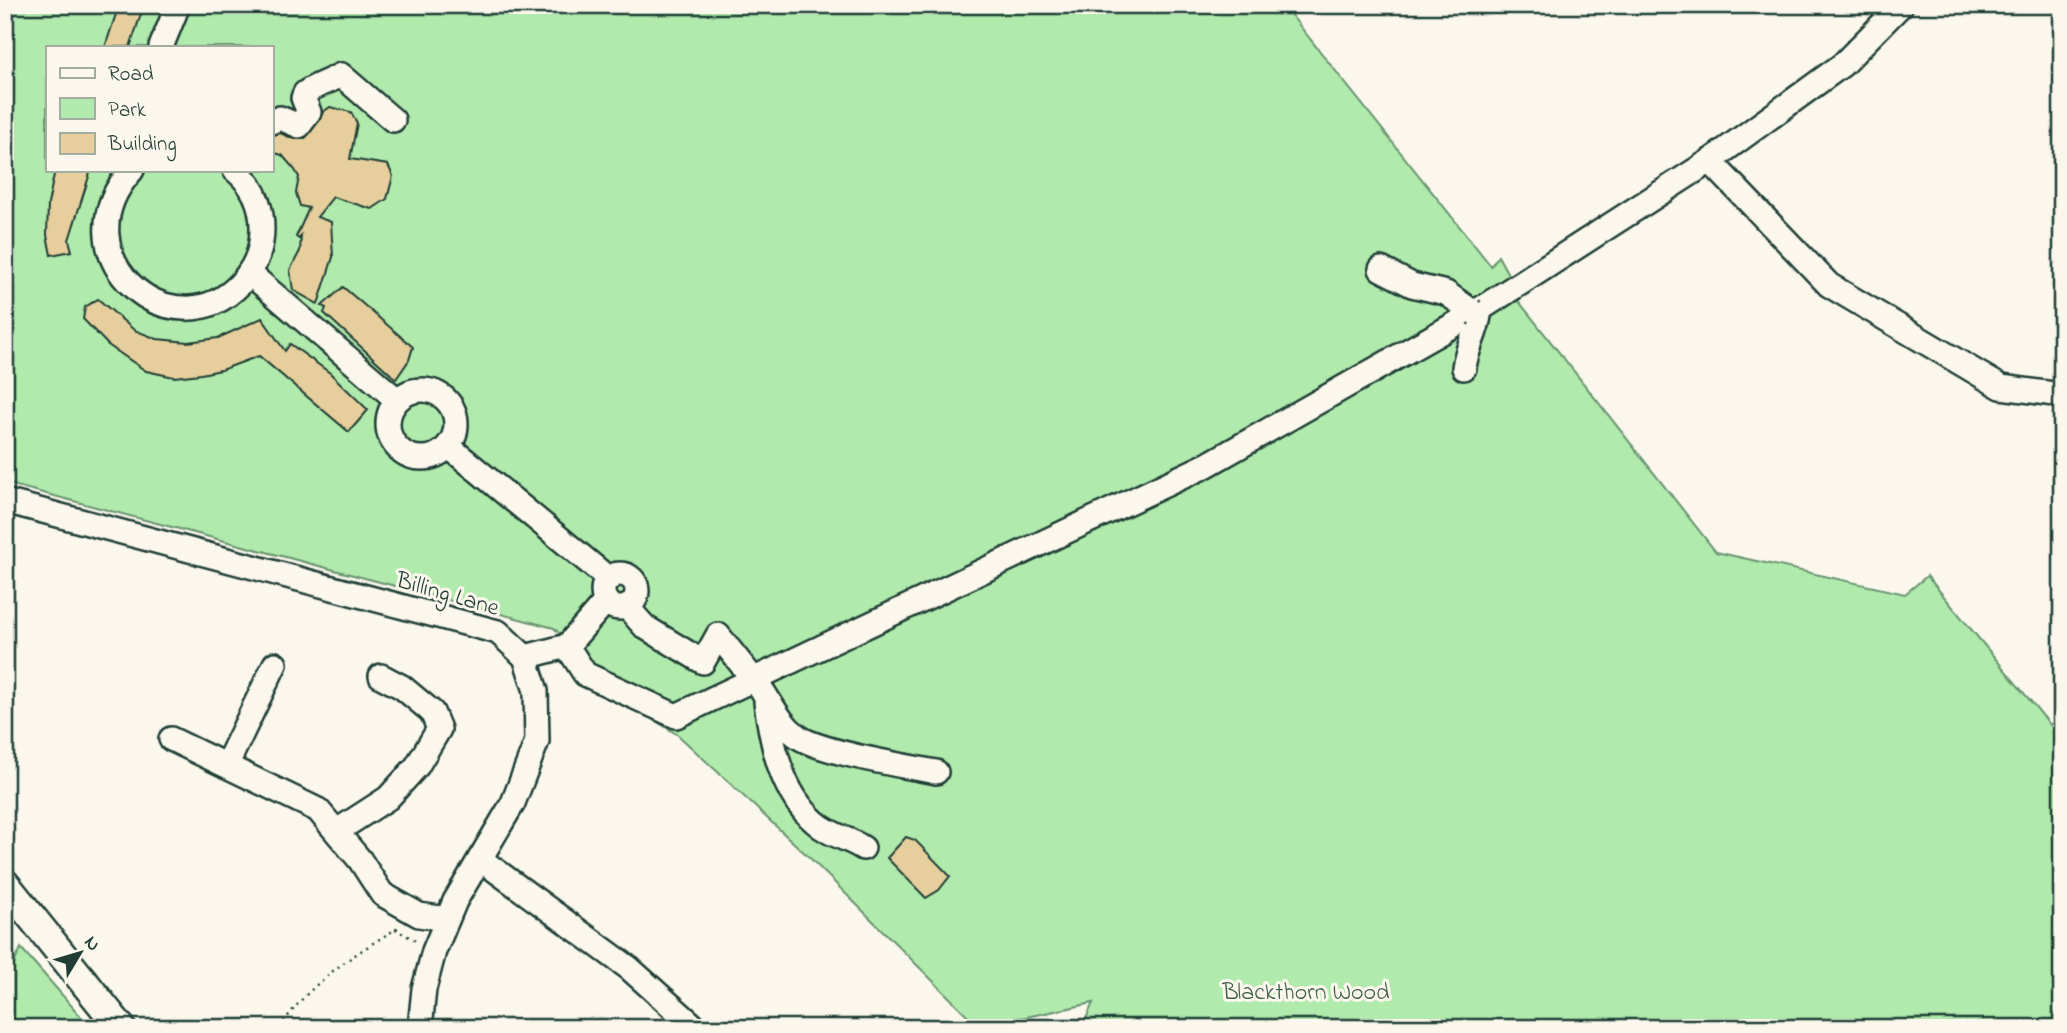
<svg xmlns="http://www.w3.org/2000/svg" width="2067" height="1033" viewBox="0 0 2067 1033" font-family="'Indie Flower',sans-serif">
  <rect width="100%" height="100%" fill="#fbf7ec"/>
  <filter id="ink" filterUnits="userSpaceOnUse"><feTurbulence type="fractalNoise" baseFrequency=".0143" numOctaves="2"/><feDisplacementMap in="SourceGraphic" scale="14" xChannelSelector="R" yChannelSelector="G"/><feConvolveMatrix kernelMatrix="1 2 1 2 8 2 1 2 1" color-interpolation-filters="sRGB"/></filter>
  <g filter="url(#ink)">
    <!-- green -->
    <g fill="#b1eaad" stroke="#689470" stroke-width="2" fill-rule="evenodd">
      <path d="M5,5H1283L1491,266L1498,256L1515,287L1510,290L1716,552L1905,594L1927,576L2062,739V1028H1082L1093,1003L979,1027L810,858L678,735L616,696L554,628L5,483ZM47,47H271V170H47Z"/>
      <path d="M21,948L91,1028H5V983Z"/>
    </g>
    <!-- building -->
    <g fill="#e7cf9d" stroke="#1f3d34" stroke-width="2">
      <path d="M119,5H144L130,47H105Z"/>
      <path d="M330,107L351,112L357,123L350,159L388,165L393,176L387,199L372,209L333,197L317,217L331,222L333,257L318,304L293,290L290,270L300,251L301,236L299,239L296,237L309,208L300,206L296,193L299,177L295,170L282,155L271,152V136L280,133L294,139L305,138L320,120L323,112Z"/>
      <path d="M55,170H91L69,240L72,251L51,255L47,235L48,204Z"/>
      <path d="M343,287L413,347L409,360L396,379L324,313L326,308L322,306Z"/>
      <path d="M98,299L134,330L157,339L188,342L218,338L262,318L285,351L290,344L330,373L368,410L349,432L259,356L221,370L201,374L174,377L146,371L108,345L83,319L85,307Z"/>
      <path d="M906,837L915,840L950,876L939,890L926,898L887,858Z"/>
    </g>
    <g fill="none" stroke-linecap="round" stroke-linejoin="round">
      <defs>
        <g id="minor">
          <path d="M161,47L178,5"/>
          <path d="M271,122L280,118L299,126L309,112L303,98L305,93C316,85 328,82 341,75L393,120"/>
          <path d="M1710,161L1829,285L2001,387L2062,395"/>
          <path d="M132,170C55,255 172,355 240,284C251,272 259,258 261,242C265,214 257,188 235,170"/>
          <path d="M1381,269L1412,285L1446,293L1473,312"/>
          <path d="M249,273L397,400"/>
          <path d="M1464,368C1466,349 1476,335 1479,316L1475,313"/>
          <circle cx="422" cy="424" r="34"/>
          <path d="M448,446L609,579"/>
          <path d="M5,501L498,632L525,657L536,691L537,741L513,803L455,901L434,951L424,989L420,1028"/>
          <circle cx="620" cy="591" r="17"/>
          <path d="M627,607L645,627L703,662L718,635L750,675"/>
          <path d="M567,646L585,674L676,716L1207,465L1471,315L1710,161L1842,65L1901,5"/>
          <path d="M525,657L567,646L606,601"/>
          <path d="M757,683C770,700 779,722 796,735C816,752 906,766 936,772"/>
          <path d="M766,702C772,745 781,792 815,822C829,835 848,838 863,848"/>
          <path d="M171,739L318,810L360,860L382,894L419,915L447,919"/>
          <path d="M227,764L275,664"/>
          <path d="M337,831L388,798L417,766L439,729L432,712L402,687L381,676"/>
          <path d="M480,859L629,968L696,1028"/>
        </g>
        <path id="major" d="M5,884L121,1028"/>
      </defs>
      <!-- minor casing -->
      <use href="#minor" stroke="#1f3d34" stroke-width="28"/>
      <!-- major casing -->
      <use href="#major" stroke="#1f3d34" stroke-width="33"/>
      <!-- path -->
      <g stroke="#1f3d34" stroke-width="2.5" stroke-dasharray="2 5" stroke-linecap="butt">
        <path d="M395,929L416,941"/>
        <path d="M280,1028C309,982 356,953 401,926"/>
      </g>
      <!-- minor -->
      <use href="#minor" stroke="#fbf7ec" stroke-width="23"/>
      <!-- major -->
      <use href="#major" stroke="#fbf7ec" stroke-width="28"/>
      <defs>
        <path id="minor-bridge" d="M1473,312L1475,313"/>
      </defs>
      <!-- minor-bridge casing -->
      <use href="#minor-bridge" stroke="#1f3d34" stroke-width="28" stroke-linecap="butt"/>
      <!-- minor-bridge -->
      <use href="#minor-bridge" stroke="#fbf7ec" stroke-width="23"/>
    </g>
  </g>
  <g text-anchor="middle" stroke-width="6" stroke-linejoin="round" paint-order="stroke">
    <!-- street labels -->
    <g font-size="24" fill="#1f3d34" stroke="#fbf7ec">
      <text transform="translate(448 593) rotate(16)" y="8">Billing Lane</text>
    </g>
    <!-- park labels -->
    <g font-size="24" fill="#3c604c" stroke="#fbf7ec">
      <text x="1306" y="999">Blackthorn Wood</text>
    </g>
  </g>
  <!-- margin -->
  <rect width="2067" height="1033" fill="none" stroke="#fbf7ec" stroke-width="28"/>
  <rect x="14" y="14" width="2039" height="1005" fill="none" stroke="#1f3d34" stroke-width="2.5" filter="url(#ink)"/>
  <!-- legend -->
  <rect x="46" y="46" width="228" height="126" fill="#fbf7ec" stroke="#a3ada2" stroke-width="2"/>
  <rect x="60" y="68" width="35" height="10" fill="#fbf7ec" stroke="#a3ada2" stroke-width="2"/>
  <text x="108" y="80" font-size="21" fill="#1f3d34">Road</text>
  <rect x="60" y="98" width="35" height="21" fill="#b1eaad" stroke="#a3ada2" stroke-width="2"/>
  <text x="108" y="116" font-size="21" fill="#1f3d34">Park</text>
  <rect x="60" y="133" width="35" height="21" fill="#e7cf9d" stroke="#a3ada2" stroke-width="2"/>
  <text x="108" y="150" font-size="21" fill="#1f3d34">Building</text>
  <!-- north arrow -->
  <g transform="translate(80 953) rotate(52)" stroke="#fbf7ec" stroke-width="5" paint-order="stroke">
  <path d="M0-5L12 26L0 18L-12 26Z" fill="#1f3d34"/>
  <text y="-10" font-size="19" font-weight="bold" text-anchor="middle" fill="#1f3d34">N</text>
  </g>
</svg>
